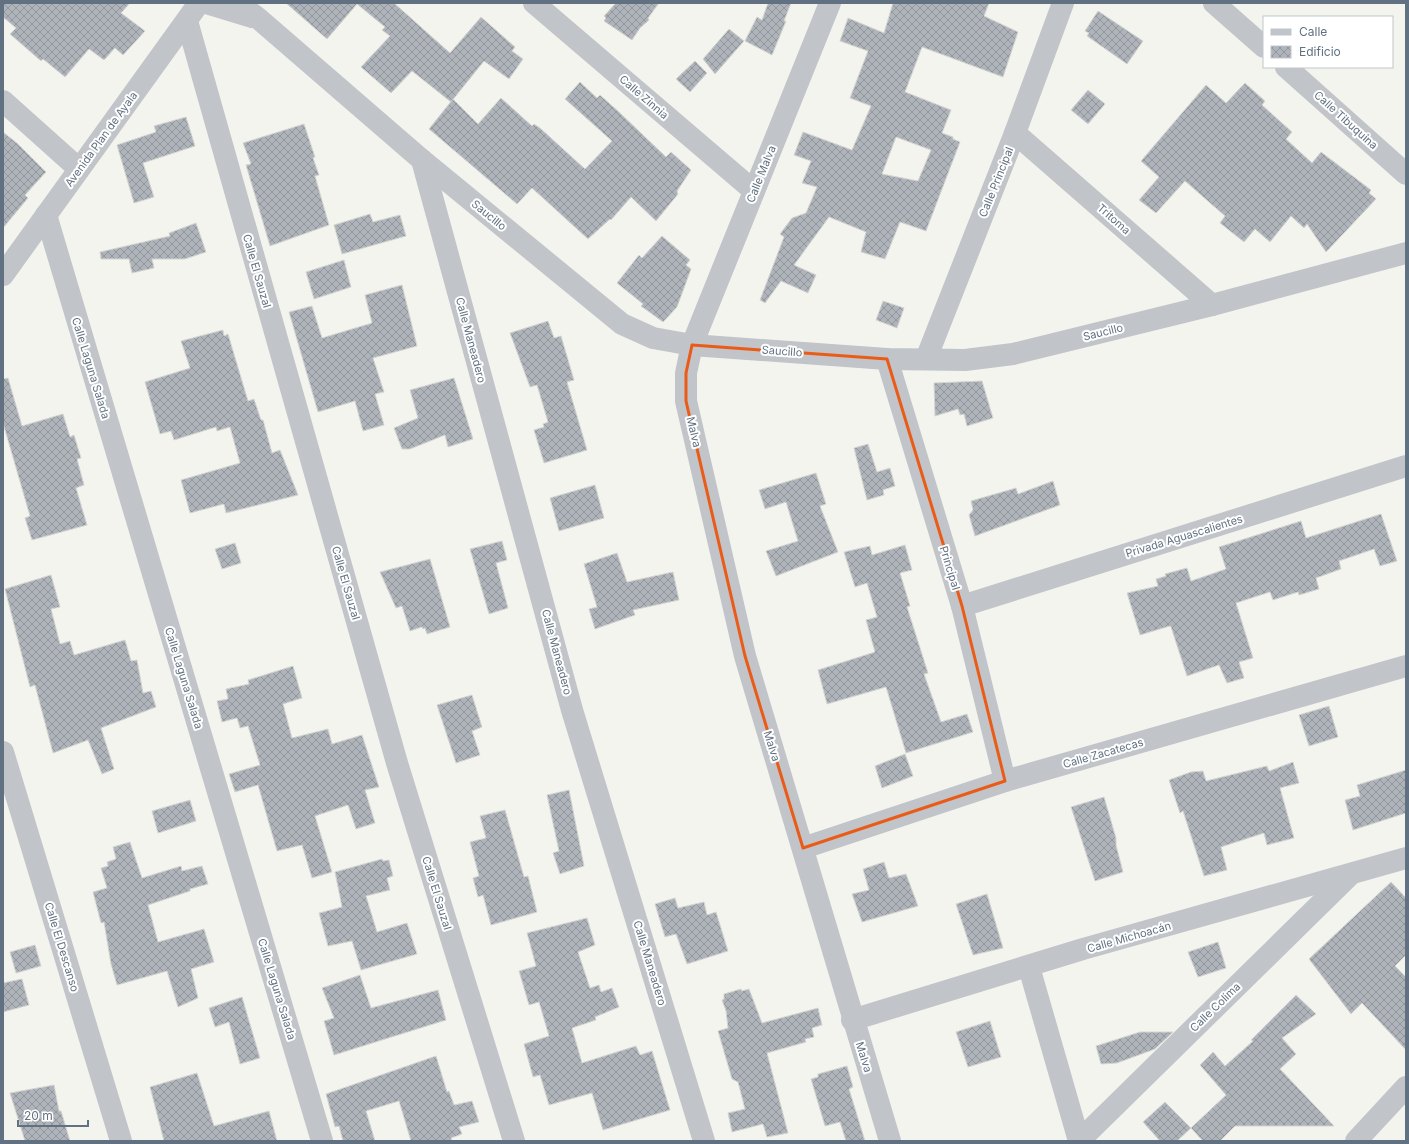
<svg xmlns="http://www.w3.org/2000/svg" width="1409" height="1144" viewBox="0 0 1409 1144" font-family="Inter,sans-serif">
  <defs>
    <pattern id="building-cross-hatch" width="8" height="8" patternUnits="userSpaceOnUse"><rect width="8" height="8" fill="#aeb4ba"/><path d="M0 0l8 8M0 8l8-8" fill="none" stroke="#91979d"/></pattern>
  </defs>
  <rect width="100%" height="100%" fill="#f4f4ef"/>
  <!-- building -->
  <g fill="url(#building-cross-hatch)" stroke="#d5d5d2" fill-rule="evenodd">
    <path d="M3,3H130L121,13L145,31L123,55L115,48L104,60L89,49L65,77L43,59L41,61L10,34L16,28L3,17Z"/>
    <path d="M286,3H394L450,53L481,17L515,47L512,51L523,59L509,79L484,61L451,102L412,71L391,93L361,67L390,36L382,30L385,27L357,4L327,39Z"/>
    <path d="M616,3H659L648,18L649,20L640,28L632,40L604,21L606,18L604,16Z"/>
    <path d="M768,3H791L784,21H786L772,55L745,41L757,17L762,20Z"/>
    <path d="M893,3H989L984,16L1018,32L1003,77L922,47L905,92L951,110L942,133L953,137V139L960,142L926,231L900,222L885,259L861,252L866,232L829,217L794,265L816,275L808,293L781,281L765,303L760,300L784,237L780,234L792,218L806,213L817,187L802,183L811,161L794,155L803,132L852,150L871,106L850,98L868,51L840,41L848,18L884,33ZM896,137L931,150L918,181L882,174Z"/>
    <path d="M1098,11L1143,41L1127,64L1087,36L1089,33L1085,31Z"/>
    <path d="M729,29L744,41L715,74L703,59Z"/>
    <path d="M695,61L707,73L690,92L676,79Z"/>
    <path d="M580,82L597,98L600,95L619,112L666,157L671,152L691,170L677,191L678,194L656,221L631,197L611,220L610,219L588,239L532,188L517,204L429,129L453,99L478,124L501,98L532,126L534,124L540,128L585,169L612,141L565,99Z"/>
    <path d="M1245,83L1265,101L1262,105L1292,132L1286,139L1312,163L1321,152L1371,190L1369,193L1376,199L1326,252L1307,224L1304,228L1291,216L1270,242L1255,229L1244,242L1220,223L1225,216L1185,181L1156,213L1139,200L1159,177L1141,161L1206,85L1226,103Z"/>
    <path d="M1088,90L1105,104L1088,124L1071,110Z"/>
    <path d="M186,117L195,146L143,163L154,197L134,203L117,145L156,132L154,126Z"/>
    <path d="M304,124L315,157L313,158L319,175L315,176L329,225L270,246L246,165L251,164L243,143Z"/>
    <path d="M3,132L18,144L46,172L25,195L28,198L3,228Z"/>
    <path d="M370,214L373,222L400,215L406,236L342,254L334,225Z"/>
    <path d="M196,223L206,252L185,259H152L154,268L132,273L129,259H101L100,252L170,236L169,233Z"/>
    <path d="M662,236L690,260L686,265L691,269L677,307L663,322L641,306L643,304L617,283L639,255L642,258Z"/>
    <path d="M344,260L351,287L314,299L306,272Z"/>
    <path d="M402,285L417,346L373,358L384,392L375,394L384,425L363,431L355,401L318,412L289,312L312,306L322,338L372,323L365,295Z"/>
    <path d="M883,301L904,308L897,328L876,320Z"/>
    <path d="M548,321L554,338L561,336L574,380L567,382L587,450L544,463L534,430L544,427L543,424L548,422L537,385L530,387L510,333Z"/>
    <path d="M223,330L224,336L228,334L248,401L254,399L261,420H263L272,453L280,450L298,495L226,513L224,504L190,513L181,480L240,463L230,427L217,431L216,427L174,440L171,431L160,434L145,382L190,368L181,341Z"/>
    <path d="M8,378L22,426L63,414L70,437L74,435L81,458L77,459L84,485L76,488L87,525L32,540L25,518L30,516L3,423V379Z"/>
    <path d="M454,378L473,439L448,447L445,435L410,449H402L394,428L418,418L410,390Z"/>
    <path d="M982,381L993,418L967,426L964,414L960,415L958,409L935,416L934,383Z"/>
    <path d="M868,444L877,472L890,468L895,486L883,490L884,495L867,500L854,448Z"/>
    <path d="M816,473L826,504L820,506L838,552L776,576L766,551L798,541L786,502L765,509L759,490Z"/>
    <path d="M1053,481L1060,505L975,536L969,515L973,510L971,501L1016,488L1018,494Z"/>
    <path d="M595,485L604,518L559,531L550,498Z"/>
    <path d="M1381,514L1397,561L1380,566L1374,549L1339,561L1341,569L1316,578L1319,589L1299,595L1298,592L1273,600L1270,592L1236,603L1253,658L1239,662L1244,678L1227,683L1219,665L1187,676L1171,627L1170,626L1140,635L1127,593L1158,586L1156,579L1166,576L1165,574L1187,568L1191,581L1226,569L1219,547L1301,521L1306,538Z"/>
    <path d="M502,541L507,560L496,563L508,608L489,614L470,549Z"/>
    <path d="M235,543L241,563L222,569L215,549Z"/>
    <path d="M905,545L912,570L900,573L910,606L907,607L928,673L924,674L941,722L967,714L973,732L906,753L886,687L827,704L818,670L875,652L866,620L877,617L867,583L855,587L844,552L870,546L872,555Z"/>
    <path d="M617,553L627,582L673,572L679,600L633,610L635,615L595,629L589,609L597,607L584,564Z"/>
    <path d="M430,559L450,627L427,634L425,628L423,629L422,627L410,631L402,606L396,608L380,572Z"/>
    <path d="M51,575L60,607L51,609L60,644L70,641L74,655L125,640L131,661L137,660L143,693L151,691L156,707L101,728L114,769L102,774L88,740L53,753L35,685L30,687L5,589Z"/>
    <path d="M293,666L302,698L283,704L292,738L328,729L332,744L362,735L379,787L365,790L375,823L356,829L348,805L315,816L332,872L312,878L302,845L277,851L258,785L235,792L229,774L260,765L248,726L240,728L237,718L222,722L217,701L228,699L226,689L249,684L248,680Z"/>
    <path d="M472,695L482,727L472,731L480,755L456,763L437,705Z"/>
    <path d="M1329,706L1338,737L1309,746L1299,715Z"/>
    <path d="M905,754L913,776L882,788L875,766Z"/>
    <path d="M1293,762L1299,783L1280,788L1294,838L1267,845L1264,833L1221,847L1227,870L1204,876L1183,811L1180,813L1169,780L1191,772L1203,771L1206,781L1267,766L1269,771Z"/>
    <path d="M1406,770V813L1353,830L1345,800L1360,796L1357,785Z"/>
    <path d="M569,790L584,866L560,874L553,853L559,851L547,795Z"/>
    <path d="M1104,797L1116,838V845L1123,872L1095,881L1071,807Z"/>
    <path d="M190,800L196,821L158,833L152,811Z"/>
    <path d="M505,810L524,877L528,876L537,912L491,925L483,895L478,897L473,878L479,876L470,842L486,838L480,816Z"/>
    <path d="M130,842L142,878L181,866L182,871L202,866L208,884L190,889V891L148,905L158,942L204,929L214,962L191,969L198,998L178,1007L167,971L117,985L111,964L104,922L101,923L93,892L107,888L101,868L108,866L107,862L116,859L113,847Z"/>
    <path d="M382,859L383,861L389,860L393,876L387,878L390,890L366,896L377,932L407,923L417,954L361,970L352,941L328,946L319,913L342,907L335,872Z"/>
    <path d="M884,862L889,878L906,874L918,906L862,922L852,894L869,890L863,869Z"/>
    <path d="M1391,882L1406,898V955L1395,966L1406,977V1050L1362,1003L1351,1014L1309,959Z"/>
    <path d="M987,894L1003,948L973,955L956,904Z"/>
    <path d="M675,898L678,908L704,902L707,915L716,912L728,951L687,964L676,934L665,937L655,904Z"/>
    <path d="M587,918L595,945L578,952L590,988L599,985L601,992L612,988L619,1007L595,1017L596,1020L572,1028L582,1063L636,1046L640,1055L652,1051L670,1110L603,1130L592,1093L549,1105L540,1075L533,1077L524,1044L549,1036L539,1002L529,1005L519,971L536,966L527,933Z"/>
    <path d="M1218,942L1226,968L1198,977L1188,952Z"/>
    <path d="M35,945L41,966L16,973L10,952Z"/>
    <path d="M360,975L371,1008L438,990L446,1020L334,1055L324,1021L334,1018L322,988Z"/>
    <path d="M22,979L29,1005L3,1012V983Z"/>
    <path d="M741,989L742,991L749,989L762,1023L818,1008L822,1025L812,1028L814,1037L805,1039L806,1042L767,1053L788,1133L767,1137L763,1124L732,1132L728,1113L745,1109L738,1082L732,1079L718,1031L728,1028L726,1011L722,1000L724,999V994Z"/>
    <path d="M1296,995L1316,1014L1282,1038L1296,1054L1280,1069L1334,1126H1235L1220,1141H1203L1191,1128L1226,1095L1200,1065L1213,1052L1225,1066L1253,1041L1251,1040Z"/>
    <path d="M242,997L260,1058L240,1064L229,1022L215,1027L209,1008Z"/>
    <path d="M990,1021L1001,1057L968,1067L956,1032Z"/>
    <path d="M1140,1032H1173L1155,1049L1117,1063L1101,1064L1096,1046Z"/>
    <path d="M436,1056L447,1092L449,1091L454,1105L472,1101L479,1122L459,1127L462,1134L451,1138L452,1141H411L399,1101L366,1111L375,1141H343L339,1126L335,1127L326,1094Z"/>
    <path d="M847,1066L853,1087L849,1089L865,1141H846L840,1122L825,1126L811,1079L818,1077V1074Z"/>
    <path d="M197,1073L214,1126L269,1111L277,1141H164L150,1087Z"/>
    <path d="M54,1085L59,1111H61L70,1141H25L10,1093Z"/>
    <path d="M1165,1102L1191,1128L1177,1141H1160L1143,1122Z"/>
  </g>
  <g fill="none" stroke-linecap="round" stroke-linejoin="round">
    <!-- minor -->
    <g stroke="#c1c4c8" stroke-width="22">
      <path d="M206,3L252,17"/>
      <path d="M238,3L259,19L422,160L622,324L653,338L692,345L887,359L965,360L1013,354L1212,305L1406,253"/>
      <path d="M534,3L754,191"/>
      <path d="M830,3L692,345L686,373V401L745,656L890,1141"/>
      <path d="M1214,3L1264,47"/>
      <path d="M187,21L397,763L514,1141"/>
      <path d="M1286,67L1406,174"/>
      <path d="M3,101L79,169"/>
      <path d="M1015,133L1212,305"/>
      <path d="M422,160L572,710L704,1141"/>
      <path d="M46,215L322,1141"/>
      <path d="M3,275L199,3"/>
      <path d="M887,359L962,606L1005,781"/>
      <path d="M926,359L1015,133L1063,3"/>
      <path d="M962,606L1406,466"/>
      <path d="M3,752L121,1141"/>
      <path d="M803,848L1005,781L1406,666"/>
      <path d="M1029,967L1079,1141"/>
      <path d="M852,1020L1083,949L1406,858"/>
      <path d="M1079,1141L1349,876"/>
      <path d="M1356,1141L1406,1087"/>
    </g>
  </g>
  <!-- marked area -->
  <path fill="none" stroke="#eb5b18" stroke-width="3" stroke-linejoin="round" d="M692,345L887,359L962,606L1005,781L803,848L745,656L686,401V373Z"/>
  <g text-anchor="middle" stroke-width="4" stroke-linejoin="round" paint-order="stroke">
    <!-- street labels -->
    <g font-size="11" fill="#617182" stroke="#fff">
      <text transform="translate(644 97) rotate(41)" y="4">Calle Zinnia</text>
      <text transform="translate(1346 120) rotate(42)" y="4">Calle Tibuquina</text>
      <text transform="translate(101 139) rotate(-54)" y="4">Avenida Plan de Ayala</text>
      <text transform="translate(761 174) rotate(-68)" y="4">Calle Malva</text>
      <text transform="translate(996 182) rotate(-68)" y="4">Calle Principal</text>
      <text transform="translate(489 215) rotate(39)" y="4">Saucillo</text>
      <text transform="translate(1114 219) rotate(41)" y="4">Tritoma</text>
      <text transform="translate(257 271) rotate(74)" y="4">Calle El Sauzal</text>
      <text transform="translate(1103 332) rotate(-14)" y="4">Saucillo</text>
      <text transform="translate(471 340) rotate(75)" y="4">Calle Maneadero</text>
      <text transform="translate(782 351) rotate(4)" y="4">Saucillo</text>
      <text transform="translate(91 368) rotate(73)" y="4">Calle Laguna Salada</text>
      <text transform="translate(694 432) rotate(77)" y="4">Malva</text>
      <text transform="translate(1184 536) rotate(-17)" y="4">Privada Aguascalientes</text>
      <text transform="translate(950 568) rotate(73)" y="4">Principal</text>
      <text transform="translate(346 583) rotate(74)" y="4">Calle El Sauzal</text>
      <text transform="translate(557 652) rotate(75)" y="4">Calle Maneadero</text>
      <text transform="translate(184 678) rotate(73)" y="4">Calle Laguna Salada</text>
      <text transform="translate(772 746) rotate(73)" y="4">Malva</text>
      <text transform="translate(1103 753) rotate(-16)" y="4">Calle Zacatecas</text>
      <text transform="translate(437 893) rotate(73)" y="4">Calle El Sauzal</text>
      <text transform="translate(1129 937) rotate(-16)" y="4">Calle Michoacán</text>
      <text transform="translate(62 947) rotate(73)" y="4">Calle El Descanso</text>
      <text transform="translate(650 963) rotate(73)" y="4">Calle Maneadero</text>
      <text transform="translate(277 989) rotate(73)" y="4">Calle Laguna Salada</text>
      <text transform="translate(1215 1007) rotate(-44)" y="4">Calle Colima</text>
      <text transform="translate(864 1057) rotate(73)" y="4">Malva</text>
    </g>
  </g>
  <!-- border -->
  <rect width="1409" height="1144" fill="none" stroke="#617182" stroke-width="8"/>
  <!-- legend -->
  <rect x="1263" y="16" width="130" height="52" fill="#ffffff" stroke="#c0c6cd"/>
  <rect x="1271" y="29" width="20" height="6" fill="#c1c4c8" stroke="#c0c6cd"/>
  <text x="1299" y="36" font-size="12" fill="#617182">Calle</text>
  <rect x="1271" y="46" width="20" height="12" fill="url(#building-cross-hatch)" stroke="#c0c6cd"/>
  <text x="1299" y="56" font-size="12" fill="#617182">Edificio</text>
  <!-- scale -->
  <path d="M18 1120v6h70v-6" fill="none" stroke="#617182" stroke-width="2"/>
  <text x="24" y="1120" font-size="12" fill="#617182" stroke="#ffffff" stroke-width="3" paint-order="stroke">20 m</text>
</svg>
